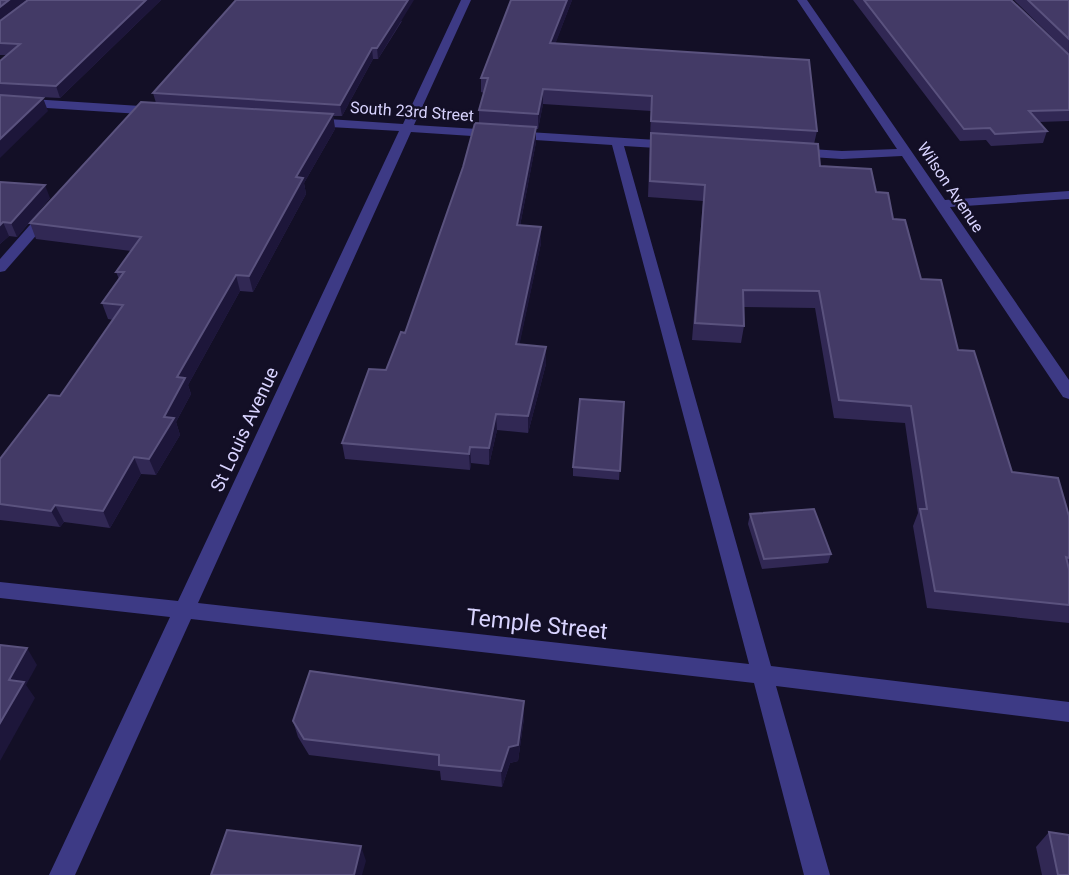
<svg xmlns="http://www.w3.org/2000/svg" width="1069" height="875" viewBox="0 0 1069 875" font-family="Roboto,sans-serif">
  <rect width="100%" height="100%" fill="#130f26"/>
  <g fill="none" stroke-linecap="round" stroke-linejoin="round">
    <!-- minor -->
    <g fill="#3d3a85" fill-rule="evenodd">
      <path d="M461,0H471L414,125L673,141L679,145L673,149L624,146L771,666L1069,702V722L776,686L830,875H804L754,683L191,619L75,875H49L170,617L0,598V582L178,601L399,131L313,126L307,122L313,118L403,124ZM411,132L612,145L749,664L198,603Z"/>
      <path d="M797,0H807L945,200L1069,191V199L950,207L1069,380V399L1063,397L902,156L842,159L795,156L789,152L795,148L842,151L897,149Z"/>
      <path d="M0,97L156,107L162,111L156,115L0,105Z"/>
      <path d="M49,208L56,212L54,215L5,271L0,272V259L44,209Z"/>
    </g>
  </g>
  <!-- wall -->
  <g fill="#312854">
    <path d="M0,0H161L60,98L0,95V61L7,55H0Z"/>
    <path d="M511,0H572L555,44L817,131L814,144L820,166L876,192L893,219L921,279L958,350L1012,472L1069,516V623L927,608L913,526L918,513L905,423L834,418L815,308L743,307L744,326L741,343L692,340L703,201L648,197L651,111L543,104L538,129H536V142L520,226L541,243L519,345L546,364L528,433L497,430L489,465L471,463L470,470L345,459L342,443L386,370L405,333L479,123V110L484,93L481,92V78Z"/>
    <path d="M853,0H1011L1069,55V121L1039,122L1047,131L1043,143L991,146L986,140L960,141Z"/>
    <path d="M1014,0H1069V54Z"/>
    <path d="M402,21L378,59H373L342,116H333L335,129L304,183L306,194L253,292L240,291L188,385L191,394L176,422L180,435L156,475L141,474L110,528L64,522L60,527L0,520V459L60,396L113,320L108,319L102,303L119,279L116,272L131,251L36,239L30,223L156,103L153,93Z"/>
    <path d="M0,182L50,198L17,237L9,236L0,244Z"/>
    <path d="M624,402L619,480L573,476V467Z"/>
    <path d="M750,514L831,554L828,563L762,569L748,524Z"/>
    <path d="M524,701V718L518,761L510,763L502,787L441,780L440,771L309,755L298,737L293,721Z"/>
    <path d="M1049,832L1069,875H1042L1036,847Z"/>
  </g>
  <!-- shaded-wall -->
  <g fill="#1d163a">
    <path d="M9,0H27L0,23V7Z"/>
    <path d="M146,0H161L60,98L56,86Z"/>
    <path d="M408,0H414L378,59L377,48Z"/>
    <path d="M567,0H572L550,58V43Z"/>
    <path d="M372,48L373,59L342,116L340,105Z"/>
    <path d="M543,89V104L538,129V114Z"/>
    <path d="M43,98L48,111L0,158V139Z"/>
    <path d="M333,114L335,129L304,183L306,194L253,292L249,276L296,177Z"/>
    <path d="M536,127V142L517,241V225Z"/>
    <path d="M45,185L50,198L17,237L11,223Z"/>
    <path d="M3,222L9,236L0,244V225Z"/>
    <path d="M541,227V243L516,361V344Z"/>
    <path d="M236,275L240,291L188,385L191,394L176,422L180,435L156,475L149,459L177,377Z"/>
    <path d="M546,347V364L528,433V416Z"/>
    <path d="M496,414L497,430L489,465V448Z"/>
    <path d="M470,447L471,463L470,470L469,454Z"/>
    <path d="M134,457L141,474L110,528L103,511Z"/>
    <path d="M55,505L64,522L60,527L51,511Z"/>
    <path d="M27,648L37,665L26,685L35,698L0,761V723L9,680Z"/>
    <path d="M524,701V718L518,761L510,763L502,787L501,771Z"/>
    <path d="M361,846L366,861L362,875H354Z"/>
  </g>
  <!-- building -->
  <g fill="#433a66" stroke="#5a527e" stroke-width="2">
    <path d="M0,0H9L0,7Z"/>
    <path d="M28,0H146L56,86L0,83V61L20,44L0,43V21Z"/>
    <path d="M236,0H408L377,48H372L340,105L153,93Z"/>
    <path d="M511,0H567L550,43L809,60L817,131L651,121L652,96L543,89L538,114L479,110L488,78H481Z"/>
    <path d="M864,0H1011L1069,55V110L1029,111L1047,131L995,134L990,128L964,129Z"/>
    <path d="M1028,0H1069V39Z"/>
    <path d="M0,95L43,98L0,139Z"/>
    <path d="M141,102L333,114L296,177L303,178L249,276L236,275L177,377L185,378L164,417L174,418L149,459L134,457L103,511L55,505L51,511L0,504V459L49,395L60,396L123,305L102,303L124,272H116L141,237L30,223Z"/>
    <path d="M475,123L536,127L517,225L541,227L516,344L546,347L528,416L496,414L489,448L470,447L469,454L342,443L369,369L386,370L401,332L405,333L463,167Z"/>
    <path d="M651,133L818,144L820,166L871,169L876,192L888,193L893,219L905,220L921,279L941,280L958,350L974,351L1012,472L1058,478L1069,516V558L1066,557L1069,569V605L935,591L920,509H927L911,406L839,400L819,291L743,290L744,326L695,323L705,185L650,181Z"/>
    <path d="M0,182L45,185L11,223L3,222L0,225Z"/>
    <path d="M580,399L624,402L620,471L573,467Z"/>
    <path d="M814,509L831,554L764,559L750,514Z"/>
    <path d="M0,645L27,648L9,680L24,682L0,723Z"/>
    <path d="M310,671L524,701L518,745L509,747L501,771L439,765V755L304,739L293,721Z"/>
    <path d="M227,830L361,846L354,875H211Z"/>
    <path d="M1049,832L1069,835V875H1058Z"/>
  </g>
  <g text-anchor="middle" stroke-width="5" stroke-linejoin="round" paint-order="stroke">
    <!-- far-street labels -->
    <g font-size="16" fill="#d9d4ff" stroke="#130f26">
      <text transform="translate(412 111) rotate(4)" y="6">South 23rd Street</text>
      <text transform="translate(951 187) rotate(56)" y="6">Wilson Avenue</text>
    </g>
    <!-- street labels -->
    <g font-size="19" fill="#d9d4ff" stroke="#130f26">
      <text transform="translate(244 429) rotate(-65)" y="7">St Louis Avenue</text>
    </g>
    <!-- near-street labels -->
    <g font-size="23" fill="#d9d4ff" stroke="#130f26">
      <text transform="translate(537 624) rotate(6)" y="8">Temple Street</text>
    </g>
  </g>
</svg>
